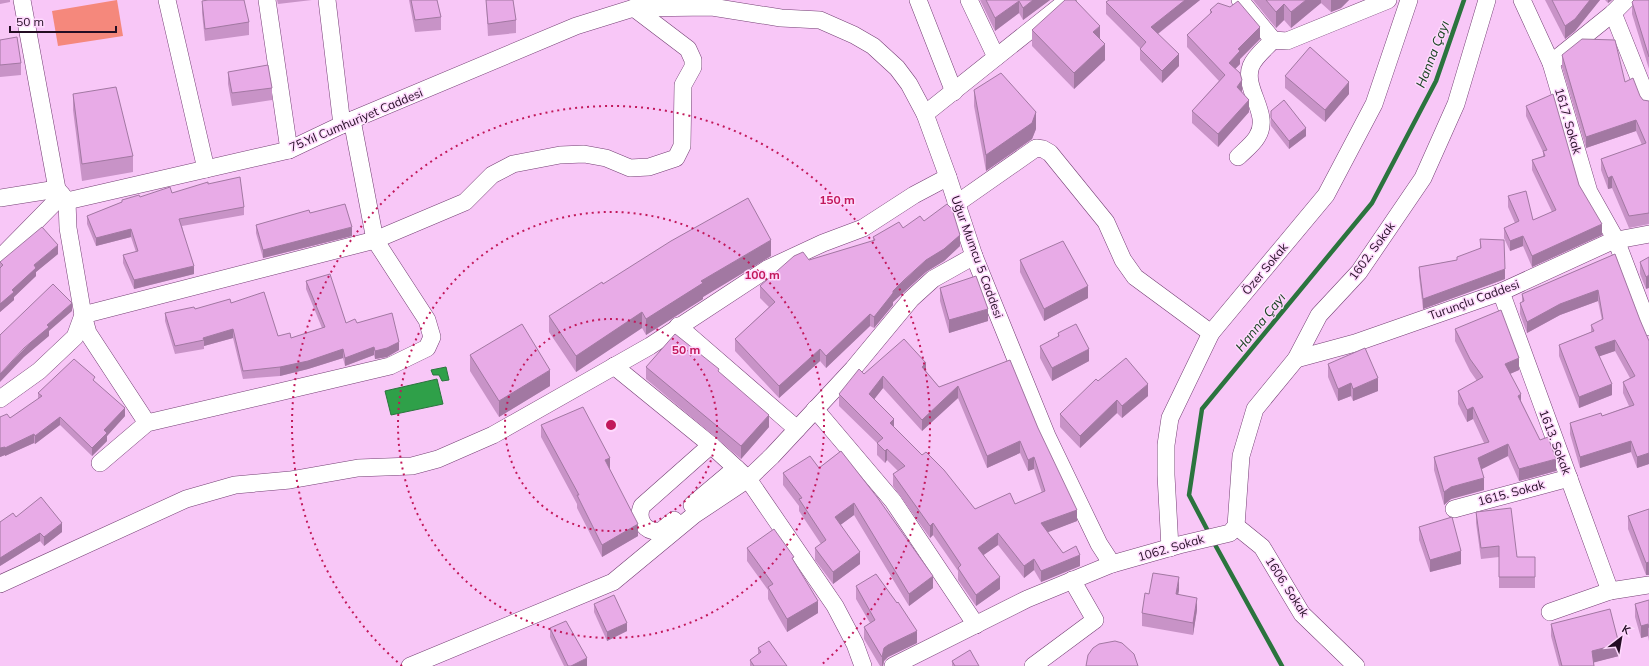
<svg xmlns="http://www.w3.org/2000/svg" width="1649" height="666" viewBox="0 0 1649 666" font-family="Mulish,sans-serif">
  <rect width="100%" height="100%" fill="#f8c7f7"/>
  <!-- green -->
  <path fill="#f5887c" d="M117,0L123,36L58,46L52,11Z"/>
  <!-- water -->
  <g fill="#2fa049" stroke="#2b743e">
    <path d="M446,367L449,380L442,381L439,375H433L431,370Z"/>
    <path d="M437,379L443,404L391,415L385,391Z"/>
  </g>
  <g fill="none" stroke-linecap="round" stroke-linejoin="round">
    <!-- stream -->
    <g stroke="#2b743e" stroke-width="4.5">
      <path d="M1210,535L1189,495L1202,409L1372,203L1436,81L1464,0"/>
      <path d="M1213,541L1282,666"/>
    </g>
    <defs>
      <g id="minor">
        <path d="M22,0L57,189L67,201L68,228L83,315L88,333L147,423"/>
        <path d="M167,0L206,169"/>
        <path d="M267,0L289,150"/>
        <path d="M327,0L342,125"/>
        <path d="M918,0L954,92"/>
        <path d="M969,0L996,57"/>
        <path d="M1240,0L1273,40"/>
        <path d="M1522,0L1551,63L1589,192L1616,240L1649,327"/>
        <path d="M1613,13L1649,103"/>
        <path d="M1551,63L1613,13L1626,0"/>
        <path d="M925,114L1068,0"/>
        <path d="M1238,157C1244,151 1253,144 1257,137C1272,114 1242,89 1251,66C1255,56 1266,48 1273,40L1287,41L1388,0"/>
        <path d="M0,198L57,189"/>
        <path d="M67,201L289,150L352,120L576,26L634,8L712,7L781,18L820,20L854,35L873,46L897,68L909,84L925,114L948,177L974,256L1047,436L1099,544L1112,564"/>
        <path d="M956,204L1036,148L1043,149L1050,153L1106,222L1123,260L1135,277L1211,333"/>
        <path d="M0,258L62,195"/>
        <path d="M1501,292L1610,591"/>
        <path d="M678,326L797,429"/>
        <path d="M1296,359L1355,343L1501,292L1612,241L1649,234"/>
        <path d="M0,399L39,371L75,337L83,315L375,240L465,202L492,175L513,164L560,155L584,154L606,158L630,168L649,167L676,158L682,146L683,85L693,67V60L688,49L634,8"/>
        <path d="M815,409L893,501L976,625"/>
        <path d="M100,463L147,423L390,366L427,348L432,337L427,320L375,240L352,120"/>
        <path d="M692,505L736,468"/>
        <path d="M1454,509L1569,478"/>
        <path d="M674,520L661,531C645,533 636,520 642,506L711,445"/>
        <path d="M1236,526L1262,547L1302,614L1356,666"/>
        <path d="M1170,548L1166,475V445L1170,418L1211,333L1326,195L1374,104L1409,0"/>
        <path d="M0,584L186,499L235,485L290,480L358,468L412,466L438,459L493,435L650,346L767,269L823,243L863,228L914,195L948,177"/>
        <path d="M1550,612L1610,591L1649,585"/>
        <path d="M410,666L613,582L694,515L748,479L711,445L614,366"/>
        <path d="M863,666L855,644L835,606L748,479L772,456L853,369L911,299L933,279L974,256"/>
        <path d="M893,666L1027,599L1112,564L1179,545L1230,533L1236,526L1241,456L1255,409L1296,359L1319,315L1359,272L1423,178L1456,104L1487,0"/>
        <path d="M1033,666L1095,620L1072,580"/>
      </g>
    </defs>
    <!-- minor casing -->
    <use href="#minor" stroke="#743f74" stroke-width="18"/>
    <!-- minor -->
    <use href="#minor" stroke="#fff" stroke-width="17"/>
  </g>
  <!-- wall -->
  <g fill="#c893c7" fill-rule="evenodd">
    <path d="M0,0H10V2L0,4Z"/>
    <path d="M277,0H312L278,4Z"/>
    <path d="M409,0H437L441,17V30L415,32Z"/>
    <path d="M486,0H513L516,20V33L488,36Z"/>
    <path d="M980,0H1050L1023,20L1019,13L995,31Z"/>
    <path d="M1109,0H1200L1158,34L1179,66L1162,83L1140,60V48L1106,14V2Z"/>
    <path d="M1253,0H1349L1341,8L1331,12L1321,3L1291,28L1284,20L1276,28Z"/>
    <path d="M1545,0H1600L1575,31L1565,39Z"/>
    <path d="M1605,0H1612L1608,3Z"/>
    <path d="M1649,0V69L1632,14V2Z"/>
    <path d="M202,1L249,22V35L205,41L202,13Z"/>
    <path d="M1210,10L1260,39L1240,59V64L1235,69L1242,93L1249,112L1218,147L1192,123V111L1219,81L1187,47V35L1210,14Z"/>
    <path d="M1032,30L1100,38L1105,60L1074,89L1032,46Z"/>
    <path d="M0,40L21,63V75L0,77Z"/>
    <path d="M1562,55L1625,82L1640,96L1643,100L1649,101V224L1629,228L1612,188L1608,189L1601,170V159L1642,145L1636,131L1586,148L1562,67Z"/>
    <path d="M228,72L272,88V100L232,106L228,84Z"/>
    <path d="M1285,76L1349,94L1325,122L1285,88Z"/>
    <path d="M974,90L1036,129L1032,139L986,171L974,106Z"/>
    <path d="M73,94L133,156V172L82,181L73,110Z"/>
    <path d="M1526,106L1579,185L1602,235L1532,267L1523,246L1510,251L1504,238V228L1515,223L1508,207V196L1533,220L1552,212L1532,170V160L1543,156V152L1526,116Z"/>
    <path d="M1271,111L1306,136L1289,149L1271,126Z"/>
    <path d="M208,184L244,207V215L182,226L194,274L134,289L123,263V255L136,252L131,237L96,246L87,224V216L122,202V200L172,193Z"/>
    <path d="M310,213L352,236L263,258L256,233V225Z"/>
    <path d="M924,221L960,246L944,261L926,272L893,302V305L874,328L870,326L826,368L820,361L779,398L735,351V339L769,307L760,298V286L809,260L873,241V237L903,228Z"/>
    <path d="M1480,239L1505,279L1423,309L1419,276V267L1457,260L1480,249Z"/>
    <path d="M58,254L36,272V276L14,297V300L0,312V262Z"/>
    <path d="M1615,254L1640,320L1649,341V464L1637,468L1631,452L1580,468L1570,434V423L1602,416L1629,406L1623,393V382L1630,378L1615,351L1599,356L1612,395L1579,408L1559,356V345L1591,332V325L1602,320L1598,301L1560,315L1527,333L1520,314V303L1522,302V294Z"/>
    <path d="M771,256L703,297V299L646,335L642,328L576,372L549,332V316L603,284Z"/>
    <path d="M1649,257L1646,289L1640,274V262Z"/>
    <path d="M1020,260L1088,298L1044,321L1020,272Z"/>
    <path d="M306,281L346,323H357L399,350L387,357L375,359L374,355L345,366L343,358L308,369L280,376L243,379L233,338L204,346V349L175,354L165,321V313L195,309L231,303L278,336L291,338L322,328L306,289Z"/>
    <path d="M940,288L988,321L949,333L940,301Z"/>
    <path d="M1455,329L1519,370L1510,374L1521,401L1540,440L1556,471L1519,481L1508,456L1482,469L1484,490L1451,499L1444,505L1434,470V457L1484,443L1473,419L1467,422L1458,404V391L1477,381L1470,371L1455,341Z"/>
    <path d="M1058,333L1089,361L1052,381L1040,358V346L1058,337Z"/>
    <path d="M470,355L550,386L499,417L470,371Z"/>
    <path d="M1010,360L1038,428L1077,521L1047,532L1063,553L1080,566L1041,582L1034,570L1024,578L998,545L983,555L1000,589L976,606L958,580V571L933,535L930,538L893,486V474L898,471L887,460L885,463L877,455V443L839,406V394L864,374L926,371L939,387ZM883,388L922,431L958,398L987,468L1020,453L1028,471L1034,469L1042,493L1015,504L975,509L894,427L874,399Z"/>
    <path d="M1328,364L1378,391L1353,401L1351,396L1338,401L1328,377Z"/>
    <path d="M646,367L769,427L741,459L646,379Z"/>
    <path d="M1098,381L1148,396L1122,418L1117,413L1080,448L1060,427V414Z"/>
    <path d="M95,382L125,416L107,436V441L92,456L60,425L35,444L34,443L5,456V455L0,457V417L10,418L38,399V393Z"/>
    <path d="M541,425L610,470L638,536L602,557L577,508V504L541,437Z"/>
    <path d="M841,451L933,588L909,606L854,515L840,525L860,564L833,584L815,560V548L821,544L799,511V506L783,485V473L819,468Z"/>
    <path d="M1649,509V575H1646L1628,529V516Z"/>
    <path d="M1476,512L1517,557H1535V588H1499V557L1481,559L1476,523Z"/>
    <path d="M16,517L62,532L44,546L40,541L0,566V522Z"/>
    <path d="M1419,527L1461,564L1430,572L1419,540Z"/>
    <path d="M747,548L794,561L818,613L787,632L768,599V590L747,561Z"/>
    <path d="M856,586L917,643L888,657L884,661L883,666H880L864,639V627L870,623L856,599Z"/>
    <path d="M1179,590L1178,594L1197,610L1193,635L1142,626V613L1149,594Z"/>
    <path d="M1649,600V641L1648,636L1641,638L1635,617V604Z"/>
    <path d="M594,604L627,631L607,641L594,612Z"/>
    <path d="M1551,624L1619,656L1594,662V666H1559L1551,636Z"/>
    <path d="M550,628L587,666H564L550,637Z"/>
    <path d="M758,648L787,666H750V660L758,655Z"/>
    <path d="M952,661L979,666H952Z"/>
  </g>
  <!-- shaded-wall -->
  <g fill="#a278a2">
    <path d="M1033,0H1050L1023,20V8Z"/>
    <path d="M1185,0H1200L1151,39V27Z"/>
    <path d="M1306,0H1321V3L1291,28V12Z"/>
    <path d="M1331,0H1349L1341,8L1331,12Z"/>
    <path d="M1590,0H1600L1575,31L1565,39V26Z"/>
    <path d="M1608,0H1612L1608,3Z"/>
    <path d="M1019,1V13L995,31V18Z"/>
    <path d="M1284,4V20L1276,28V12Z"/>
    <path d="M1100,26V42L1093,32Z"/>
    <path d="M1260,27V39L1240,59V64L1229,75V63L1238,49Z"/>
    <path d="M1105,44V60L1074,89V73Z"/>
    <path d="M1179,54V66L1162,83V71Z"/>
    <path d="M1242,80V93L1237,87Z"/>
    <path d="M1349,82V94L1325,122V110Z"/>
    <path d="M1249,100V112L1218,147V134Z"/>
    <path d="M1036,112V129L1032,139L986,171V155Z"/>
    <path d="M1636,120V131L1586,148V137Z"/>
    <path d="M1306,128V136L1289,149V141Z"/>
    <path d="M1612,176V188L1608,189V178Z"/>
    <path d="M1602,224V235L1532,267V256Z"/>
    <path d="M352,227V236L263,258V250Z"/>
    <path d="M131,229V237L96,246V238Z"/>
    <path d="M960,235V246L944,261L926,272L893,302V305L874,328V317L893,291L926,260Z"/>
    <path d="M1523,236V246L1510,251V241Z"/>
    <path d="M771,240V256L703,297V299L646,335V319L701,281Z"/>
    <path d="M58,245V254L36,272V276L14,297V300L0,312V304L34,265Z"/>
    <path d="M194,266V274L134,289V280Z"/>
    <path d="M1505,269V279L1423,309V299Z"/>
    <path d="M1649,275V288L1646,289V277Z"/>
    <path d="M1088,286V298L1044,321V309Z"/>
    <path d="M1598,290V301L1560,315L1527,333V322L1560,304Z"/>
    <path d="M72,303V311L49,331V336L24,357L0,382V387V374L47,325Z"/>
    <path d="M988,309V321L949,333V320Z"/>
    <path d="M642,312V328L576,372V356Z"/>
    <path d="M870,314V326L826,368V356Z"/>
    <path d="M233,329V338L204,346V340L203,338Z"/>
    <path d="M1615,340V351L1595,358V347Z"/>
    <path d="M399,342V350L387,357L375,359V351Z"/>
    <path d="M374,347V355L345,366V358Z"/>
    <path d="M343,349V358L308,369L280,376V367Z"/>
    <path d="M820,349V361L779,398V386Z"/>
    <path d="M1089,349V361L1052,381V368Z"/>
    <path d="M1519,358V370L1505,376V364Z"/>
    <path d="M926,363V374L922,367Z"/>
    <path d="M550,370V386L499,417V401Z"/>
    <path d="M883,376V388L869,406V394Z"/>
    <path d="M1378,378V391L1353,401V389Z"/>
    <path d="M1351,383V396L1338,401V389Z"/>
    <path d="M1148,384V396L1122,418V406Z"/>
    <path d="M1612,384V395L1579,408V397Z"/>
    <path d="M958,386V398L922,431V420Z"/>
    <path d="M1521,394V407L1518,396Z"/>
    <path d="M1117,400V413L1080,448V436Z"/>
    <path d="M1473,407V419L1467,422V410Z"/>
    <path d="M125,408V416L107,436V441L92,456V448L104,430Z"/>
    <path d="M769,415V427L741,459V446Z"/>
    <path d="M60,417V425L35,444V436Z"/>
    <path d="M894,419V431L890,423Z"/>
    <path d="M34,434V443L5,456V448Z"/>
    <path d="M1020,441V453L987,468V456Z"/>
    <path d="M1631,441V452L1580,468V457Z"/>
    <path d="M1508,444V456L1478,471V458Z"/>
    <path d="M5,447V455L0,457V448Z"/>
    <path d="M887,449V460L885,463V451Z"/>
    <path d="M1649,453V464L1637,468V457Z"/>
    <path d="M1034,457V469L1028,471V460Z"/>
    <path d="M610,458V471L605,460Z"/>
    <path d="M1556,459V471L1519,481V469Z"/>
    <path d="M1484,478V490L1451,499L1444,505V492L1451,487Z"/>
    <path d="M854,503V515L835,529V517Z"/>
    <path d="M1077,510V521L1041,535V523Z"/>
    <path d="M62,523V532L44,546V537Z"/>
    <path d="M933,523V535L930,538V526Z"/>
    <path d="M638,524V536L602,557V545Z"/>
    <path d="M40,533V541L0,566V558Z"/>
    <path d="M998,533V545L978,559V548Z"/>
    <path d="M1461,551V564L1430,572V560Z"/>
    <path d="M860,552V564L833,584V572Z"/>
    <path d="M1080,555V566L1041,582V571Z"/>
    <path d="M1034,559V570L1024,578V566Z"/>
    <path d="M1649,562V575H1646V563Z"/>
    <path d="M933,576V588L909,606V594Z"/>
    <path d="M1000,577V589L976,606V595Z"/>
    <path d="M1179,577V590L1176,606V594Z"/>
    <path d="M1197,598V610L1193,635V623Z"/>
    <path d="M818,601V613L787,632V619Z"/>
    <path d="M627,623V631L607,641V632Z"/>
    <path d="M1648,624V636L1641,638V626Z"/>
    <path d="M917,631V643L888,657L884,661L883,666H882V657L884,648L888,645Z"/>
    <path d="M1619,644V656L1592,663V651Z"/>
    <path d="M587,658V666H571Z"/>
  </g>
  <!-- building -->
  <g fill="#e8abe7" stroke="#a278a2" fill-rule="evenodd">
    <path d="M208,0H244L249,22L205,29L202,1Z"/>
    <path d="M411,0H437L441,17L415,20Z"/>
    <path d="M486,0H513L516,20L488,24Z"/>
    <path d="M986,0H1033L1023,8L1019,1L995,18Z"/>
    <path d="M1065,0H1075L1100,26L1093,32L1105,44L1074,73L1032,30Z"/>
    <path d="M1109,0H1185L1151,27L1179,54L1162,71L1140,49L1146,42L1106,2Z"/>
    <path d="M1266,0H1306L1291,12L1284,4L1276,12Z"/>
    <path d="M1552,0H1590L1575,19L1565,26Z"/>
    <path d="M1634,0H1649V57L1632,2Z"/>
    <path d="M1238,1L1260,27L1238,49L1240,51L1229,63L1240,73L1242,80L1237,87L1249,100L1218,134L1192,111L1225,75L1187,35L1212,12L1210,10L1218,3L1230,7Z"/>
    <path d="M17,37L21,63L0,65V40Z"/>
    <path d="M1582,39L1615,40L1625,82L1633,78L1640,96L1643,100L1649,101V213L1629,216L1612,176L1608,178L1601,159L1646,143L1636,120L1586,137L1562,55Z"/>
    <path d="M1310,47L1349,82L1325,110L1285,76Z"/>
    <path d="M268,65L272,88L232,93L228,72Z"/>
    <path d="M1001,73L1036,112L1032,123L986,155L974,90Z"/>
    <path d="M116,87L133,156L82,164L73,94Z"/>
    <path d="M1553,94L1579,185L1602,224L1532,256L1523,236L1510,241L1504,228L1519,221L1508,196L1526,191L1533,220L1556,210L1532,160L1545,156L1543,151L1547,150L1526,106Z"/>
    <path d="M1284,100L1306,128L1289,141L1271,118V111Z"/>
    <path d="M240,177L244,207L179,219L194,266L134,280L123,255L138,251L131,229L96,238L87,216L122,202V200L139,195L140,197L170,187L172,193L208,182V184Z"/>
    <path d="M748,198L771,240L701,281L703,283L646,319L642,312L576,356L549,316L602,282L603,284L671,241Z"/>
    <path d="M345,204L352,227L263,250L256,225L309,210L310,213Z"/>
    <path d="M947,204L952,209L960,235L944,249L926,260L904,280L893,291V293L874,317L870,314L826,356L820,349L779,386L735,339L775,302L760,286L794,256L803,252L809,260L875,240L873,237L899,222L903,228L920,216L924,221Z"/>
    <path d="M42,227L58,245L34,265L36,268L12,290L14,292L0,304V268L3,265L0,262Z"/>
    <path d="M1480,239L1504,240L1505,269L1423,299L1419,267L1457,260V257L1481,248Z"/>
    <path d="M1063,241L1088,286L1044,309L1020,260Z"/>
    <path d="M1615,254L1640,320L1649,341V453L1637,457L1631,441L1580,457L1570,423L1601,413L1602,416L1634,405L1623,382L1635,376L1615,340L1595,347L1612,384L1579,397L1559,345L1594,331L1591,325L1603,319L1598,290L1560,304L1527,322L1520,303L1524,301L1522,294Z"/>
    <path d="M1649,257V275L1646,277L1640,262Z"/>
    <path d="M330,274L346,323L355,319L357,323L392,313L399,342L387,348L375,351L374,347L345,358L343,349L308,361L280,367L243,371L233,329L203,338L204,340L175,346L165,313L194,307L195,309L230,299L231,303L264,292L278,336L290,333L291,338L325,327L306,281Z"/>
    <path d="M976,276L988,309L949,320L940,288Z"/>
    <path d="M53,284L72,303L47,325L49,327L24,348L0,374V335Z"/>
    <path d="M1501,310L1519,358L1505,364L1521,394L1518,396L1540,440L1548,437L1556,459L1519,469L1508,444L1478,458L1484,478L1451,487L1444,492L1434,457L1489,442L1473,407L1467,410L1458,391L1483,377L1470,359L1455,329Z"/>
    <path d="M522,324L550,370L499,401L470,355Z"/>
    <path d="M1076,324L1089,349L1052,368L1040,346L1059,336L1058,333Z"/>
    <path d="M675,334L719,369L718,371L769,415L741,446L646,367Z"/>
    <path d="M904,339L926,363L922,367L939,387L1010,360L1038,428L1077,510L1041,523L1063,553L1076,546L1080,555L1041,571L1034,559L1024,566L998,533L978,548L1000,577L976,595L958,568L961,565L933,523L930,526L893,474L905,466L887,449L885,451L877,443L883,438L839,394L859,369L864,374ZM883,376L922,420L958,386L987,456L1020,441L1028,460L1034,457L1045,491L1015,504L1010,493L975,509L944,470L926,452L922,455L890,423L894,419L869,394Z"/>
    <path d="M1365,348L1378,378L1353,389L1351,383L1338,389L1328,364Z"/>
    <path d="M1126,358L1148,384L1122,406L1117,400L1080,436L1060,414L1096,379L1098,381Z"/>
    <path d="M74,359L95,377L93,380L125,408L104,430L107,433L92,448L60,417L35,436L34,434L5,448V447L0,448V417L7,414L10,418L42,396L38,393Z"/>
    <path d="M583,407L610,458L605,460L638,524L602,545L577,495H579L541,425Z"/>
    <path d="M841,451L877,497L933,576L909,594L854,503L835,517L860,552L833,572L815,548L826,540L799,499L802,498L783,473L810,456L819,468Z"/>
    <path d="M41,497L62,523L44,537L40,533L0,558V522L13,513L16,517Z"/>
    <path d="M1511,508L1517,557H1535V577H1499V546L1481,548L1476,512Z"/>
    <path d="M1649,509V562L1646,563L1628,516Z"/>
    <path d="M1452,517L1461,551L1430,560L1419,527Z"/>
    <path d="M774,529L794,557L792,558L818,601L787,619L768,587L773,584L747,548Z"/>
    <path d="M1153,573L1179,577L1176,594L1197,598L1193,623L1142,613L1145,593L1149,594Z"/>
    <path d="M876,574L897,603L898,602L917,631L888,645L884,648L882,657L864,627L875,620L856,586Z"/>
    <path d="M614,595L627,623L607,632L594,604Z"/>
    <path d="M1649,600V628L1648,624L1641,626L1635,604Z"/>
    <path d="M1610,609L1619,644L1592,651L1594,666H1562L1551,624Z"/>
    <path d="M566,621L587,658L571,666H568L550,628Z"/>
    <path d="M769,641L787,666H754L750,660L761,652L758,648Z"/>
    <path d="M1115,641L1122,643L1134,654L1138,666H1086L1088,655L1093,648L1099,644Z"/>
    <path d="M970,650L979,666H955L952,661Z"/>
  </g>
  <!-- distance rings -->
  <g fill="none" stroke="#c2185b" stroke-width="2" stroke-dasharray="2 4">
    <circle cx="611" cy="425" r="106"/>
    <circle cx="611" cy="425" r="213"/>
    <path d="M402 666A319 319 0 1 1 820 666"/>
  </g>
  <g text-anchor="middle" stroke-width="3" stroke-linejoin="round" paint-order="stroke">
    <!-- street labels -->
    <g font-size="12" fill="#230d23" stroke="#fed9fd">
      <text transform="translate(356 120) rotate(-23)" y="4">75.Yıl Cumhuriyet Caddesi</text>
      <text transform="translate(1568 121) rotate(74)" y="4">1617. Sokak</text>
      <text transform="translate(1372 251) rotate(-54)" y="4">1602. Sokak</text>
      <text transform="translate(977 257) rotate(70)" y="4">Uğur Mumcu 5 Caddesi</text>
      <text transform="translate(1265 269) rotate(-50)" y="4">Özer Sokak</text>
      <text transform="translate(1474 300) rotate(-20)" y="4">Turunçlu Caddesi</text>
      <text transform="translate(1555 442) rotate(69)" y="4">1613. Sokak</text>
      <text transform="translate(1511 493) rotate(-15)" y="4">1615. Sokak</text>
      <text transform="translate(1171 548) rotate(-16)" y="4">1062. Sokak</text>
      <text transform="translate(1287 587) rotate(57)" y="4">1606. Sokak</text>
    </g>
    <!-- water labels -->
    <g font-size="13" font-style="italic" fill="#194421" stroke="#fed9fd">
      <text transform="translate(1432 54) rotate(-69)" y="5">Hanna Çayı</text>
      <text transform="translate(1260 322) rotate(-51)" y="5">Hanna Çayı</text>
    </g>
  </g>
  <circle cx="611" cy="425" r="6" fill="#c2185b" stroke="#fed9fd" stroke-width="2"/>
  <g font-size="12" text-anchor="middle" font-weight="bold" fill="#c2185b" stroke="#fed9fd" stroke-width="3" stroke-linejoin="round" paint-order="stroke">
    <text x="837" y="204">150 m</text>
    <text x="762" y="279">100 m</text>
    <text x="686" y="354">50 m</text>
  </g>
  <!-- north arrow -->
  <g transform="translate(1621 638) rotate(31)" stroke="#fed9fd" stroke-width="3" paint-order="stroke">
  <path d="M0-3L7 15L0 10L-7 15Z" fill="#230d23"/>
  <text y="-6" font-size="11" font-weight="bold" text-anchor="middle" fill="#230d23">K</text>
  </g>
  <!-- scale -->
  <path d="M10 26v6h106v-6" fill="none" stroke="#230d23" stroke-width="2"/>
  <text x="16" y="26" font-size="12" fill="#230d23" stroke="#fed9fd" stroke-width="3" paint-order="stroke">50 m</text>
</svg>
